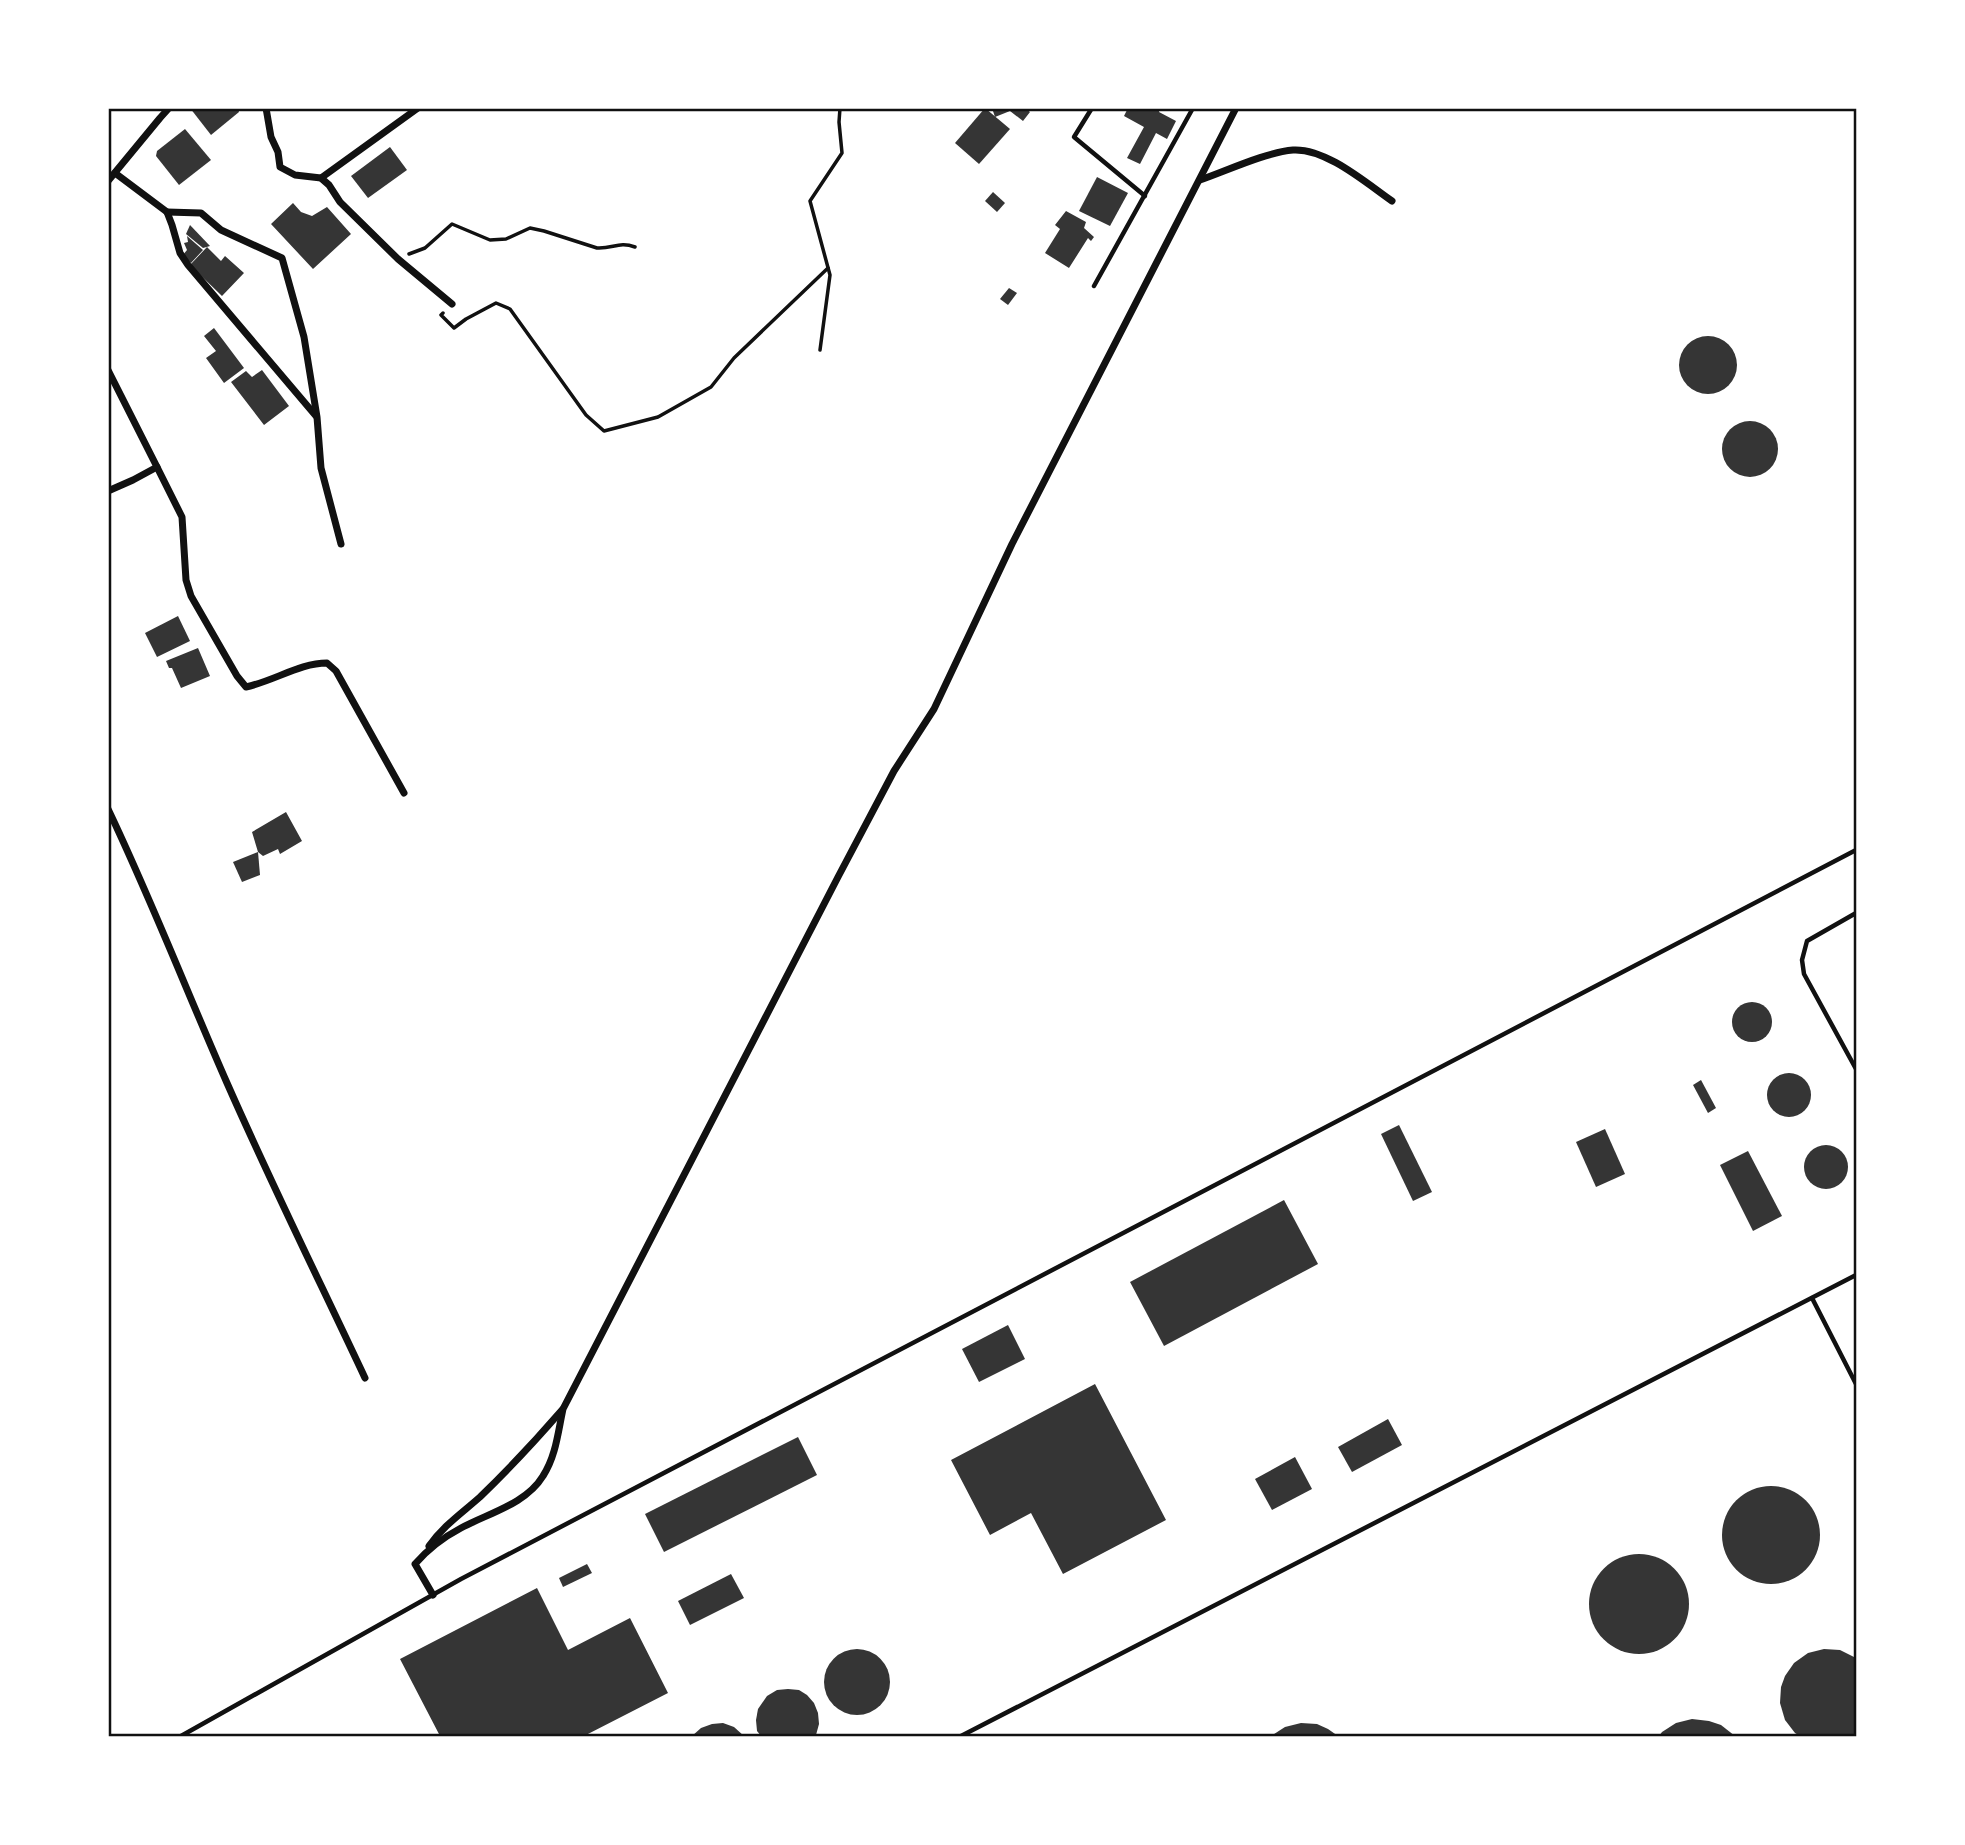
<svg xmlns="http://www.w3.org/2000/svg" width="1965" height="1845" viewBox="0 0 1965 1845" font-family="Rubik,sans-serif">
  <rect width="100%" height="100%" fill="#fff"/>
  <!-- building -->
  <g fill="#353535">
    <path d="M190,108H238L239,112L211,135Z"/>
    <path d="M985,108L1010,129L979,164L955,143Z"/>
    <path d="M992,108H1025L1030,112L1023,121L1010,111L995,117Z"/>
    <path d="M1128,108H1160L1159,112L1176,121L1167,139L1156,133L1140,164L1127,158L1144,127L1124,116Z"/>
    <path d="M185,129L211,160L179,185L156,156L157,151Z"/>
    <path d="M390,147L407,170L368,198L351,176Z"/>
    <path d="M1097,177L1128,193L1110,226L1079,211Z"/>
    <path d="M993,192L1005,203L997,212L985,201Z"/>
    <path d="M293,203L301,212L312,216L327,207L351,234L313,269L271,224Z"/>
    <path d="M1066,211L1086,222L1084,228L1094,237L1091,241L1088,238L1069,268L1045,253L1060,229L1055,225Z"/>
    <path d="M190,225L210,246L203,248L186,234Z"/>
    <path d="M187,236L203,250L191,263L182,256L187,250L184,243L188,242Z"/>
    <path d="M207,247L221,261L225,256L244,273L222,296L190,265Z"/>
    <path d="M1009,288L1017,293L1008,305L1000,299Z"/>
    <path d="M214,328L244,368L224,383L206,358L216,351L204,336Z"/>
    <circle cx="1708" cy="365" r="29"/>
    <path d="M262,370L289,406L264,425L231,382L246,371L252,377Z"/>
    <circle cx="1750" cy="449" r="28"/>
    <path d="M178,616L190,641L157,657L145,633Z"/>
    <path d="M198,648L210,676L181,688L172,668H169L166,661Z"/>
    <path d="M286,812L302,841L280,854L278,849L263,856L258,852L252,832Z"/>
    <path d="M258,852L260,875L242,882L233,862Z"/>
    <circle cx="1752" cy="1022" r="20"/>
    <circle cx="1789" cy="1095" r="22"/>
    <path d="M1701,1080L1716,1108L1708,1113L1693,1085Z"/>
    <path d="M1399,1125L1432,1192L1413,1201L1381,1134Z"/>
    <path d="M1605,1129L1625,1174L1596,1187L1576,1142Z"/>
    <circle cx="1826" cy="1167" r="22"/>
    <path d="M1748,1151L1782,1216L1753,1231L1720,1165Z"/>
    <path d="M1284,1200L1318,1264L1164,1346L1130,1282Z"/>
    <path d="M1008,1325L1025,1359L979,1382L962,1349Z"/>
    <path d="M1095,1384L1166,1520L1063,1574L1031,1513L990,1535L951,1460Z"/>
    <path d="M1388,1419L1402,1445L1352,1472L1338,1447Z"/>
    <path d="M798,1437L817,1475L664,1552L645,1514Z"/>
    <path d="M1295,1457L1312,1489L1272,1510L1255,1479Z"/>
    <circle cx="1771" cy="1535" r="49"/>
    <circle cx="1639" cy="1604" r="50"/>
    <path d="M587,1564L592,1573L563,1587L559,1578Z"/>
    <path d="M731,1574L744,1598L690,1625L678,1601Z"/>
    <path d="M537,1588L568,1650L630,1618L668,1693L584,1736H440L400,1659Z"/>
    <circle cx="857" cy="1682" r="33"/>
    <path d="M1824,1649L1840,1650L1856,1658V1736H1800L1795,1733L1785,1720L1780,1703L1781,1687L1785,1676L1794,1663L1808,1653Z"/>
    <path d="M788,1689L799,1690L807,1695L814,1703L818,1713L819,1724L816,1735L814,1736H761L757,1731L756,1720L758,1709L767,1696L777,1690Z"/>
    <path d="M1692,1719L1709,1721L1721,1725L1735,1736H1659L1662,1732L1676,1723Z"/>
    <path d="M723,1723L734,1727L744,1736H692L701,1728L712,1724Z"/>
    <path d="M1301,1723L1317,1724L1328,1729L1338,1736H1271L1285,1727Z"/>
  </g>
  <g fill="none" stroke-linecap="round" stroke-linejoin="round">
    <!-- path -->
    <g stroke="#111" stroke-width="3.5">
      <path d="M409,254L425,248L452,224L490,240L506,239L530,228L544,231L597,248C613,249 619,241 635,247"/>
      <path d="M443,313L441,315L454,328L466,319L496,303L510,309L586,415L604,431L658,417L711,387L734,358L828,268"/>
      <path d="M820,350L830,275L810,201L842,153L839,122L840,108"/>
    </g>
    <!-- service -->
    <g stroke="#111" stroke-width="4.5">
      <path d="M1092,108L1074,137L1145,196"/>
      <path d="M1094,286L1193,108"/>
      <path d="M1856,913L1807,941L1802,960L1804,974L1856,1069"/>
      <path d="M1812,1298L1856,1384"/>
      <path d="M181,1736L461,1579L1856,850"/>
      <path d="M961,1736L1856,1275"/>
    </g>
    <!-- minor -->
    <g stroke="#111" stroke-width="7">
      <path d="M266,108L271,137L278,152L280,167L295,175L321,178L329,185L340,202L398,259L452,304"/>
      <path d="M115,173L167,212L172,225L180,253L188,265L316,416"/>
      <path d="M321,178L418,108"/>
      <path d="M1200,180C1226,171 1267,152 1293,150C1326,148 1366,183 1392,201"/>
      <path d="M108,181L160,118L169,108"/>
      <path d="M167,212L201,213L221,230L282,258L304,337L317,417L321,468L341,544"/>
      <path d="M108,370L157,467L133,480L108,491"/>
      <path d="M157,467L182,517L186,580L191,596L237,676L246,687C274,681 300,663 327,663L336,671L404,793"/>
      <path d="M108,809C151,899 187,992 227,1083C271,1183 319,1280 365,1378"/>
      <path d="M429,1546C443,1526 462,1513 480,1497C509,1469 536,1440 562,1410"/>
      <path d="M433,1595L415,1564C428,1549 444,1537 461,1528C489,1513 526,1504 543,1476C556,1456 558,1432 563,1409L838,877L894,771L934,709L1012,544L1236,108"/>
    </g>
  </g>
  <!-- border -->
  <rect width="1965" height="1845" fill="none" stroke="#ffffff" stroke-width="220"/>
  <rect x="110" y="110" width="1745" height="1625" fill="none" stroke="#111" stroke-width="2.5"/>
</svg>
